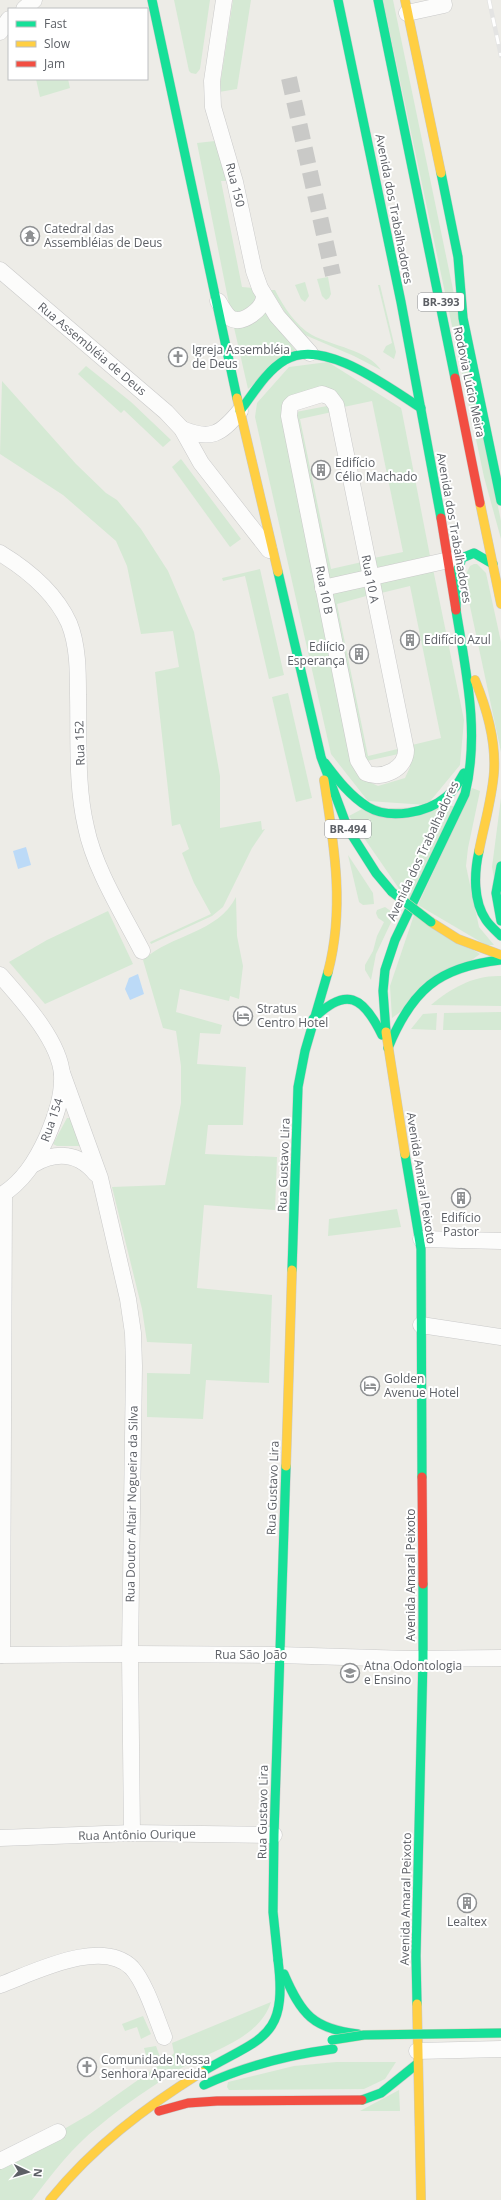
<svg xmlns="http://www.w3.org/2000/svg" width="501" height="2200" viewBox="0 0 501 2200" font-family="'Open Sans',sans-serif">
  <rect width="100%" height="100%" fill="#edece7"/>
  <!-- green -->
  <g fill="#d5e9d4">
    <path d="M174,0H210L200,69L196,74L191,73L189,71Z"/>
    <path d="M233,0H251L237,89L219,92Z"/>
    <path d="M383,0H393L501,521V539L484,477Z"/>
    <path d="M36,79H68L70,88L40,97Z"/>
    <path d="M215,141L227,181H221L242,287L253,288L259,302L238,313L230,309L197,143Z"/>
    <path d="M328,277L331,294L329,298L326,300L322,296L317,279Z"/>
    <path d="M305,282L309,296L305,302L301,299L295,285Z"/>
    <path d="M378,285H380L396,352L394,359L383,352L386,346L392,343Z"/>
    <path d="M271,290H275C283,306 296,326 312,335C332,346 368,350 381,370L354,356L305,335L286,314Z"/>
    <path d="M266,311L295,350L248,389L233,323Z"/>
    <path d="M328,362L401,408L402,412L430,556L371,569L369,559L403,552L372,401L339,408L336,399L293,397L361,778L378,786L405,778L410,767L408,746L441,738L410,586L377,594L375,582L433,569L464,720L460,765L427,805L368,801L331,754L255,417L257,403L289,367Z"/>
    <path d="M86,366L131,402L171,440L163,447L124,410L121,413L78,374Z"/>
    <path d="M2,381L76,464L106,493L117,500L141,529L168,571L194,632L220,776V828L261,821L262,830L265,829L252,848L223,907L212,916L151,944L150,942L211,914L194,883L182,853L189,849L180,824L172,826L155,672L179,667L173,631L141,634L127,566L116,541L63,495L0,454Z"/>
    <path d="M327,406L332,412L300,419L327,550L331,569L362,562L365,574L325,582L296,412Z"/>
    <path d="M181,459L241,539L230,547L172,467Z"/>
    <path d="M474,564H477L486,573L501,642V752L464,578L470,566Z"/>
    <path d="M260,569L284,675L269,679L245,576L223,581L222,578Z"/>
    <path d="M367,585L370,595L337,604L368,756L402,748L403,753L362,762L328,595Z"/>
    <path d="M288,693L312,798L296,802L272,697Z"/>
    <path d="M472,788L480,791L468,848L466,866L479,927L494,945H486L418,905Z"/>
    <path d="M501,798V916L492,867Z"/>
    <path d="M454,806L411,899L402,893L349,816L362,809Z"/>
    <path d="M348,855L373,893L374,904L363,905L359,902Z"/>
    <path d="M236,897L237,936L243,966L239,999L230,996L229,1001L180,989L176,1012L222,1025L220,1034L200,1033L197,1064L246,1067L243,1125H208L205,1154L277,1157L275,1210L204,1205L197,1288L272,1295L269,1383L206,1380L203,1419L147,1417V1373L190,1374L192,1344L147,1342L142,1309L112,1187L165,1185L181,1103V1066L176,1031L163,1028L143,960C172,934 218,933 236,897Z"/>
    <path d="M385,907L395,914L376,954L371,980L365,970V965L373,951L377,936L384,922L378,918L376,913L377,910Z"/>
    <path d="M108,911L133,964L45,1004L9,962L47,940Z"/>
    <path d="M414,915L480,954L392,1018L390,986Z"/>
    <path d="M501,976V1006L431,1005C451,988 474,975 501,976Z"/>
    <path d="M501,1012V1030H443L444,1013Z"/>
    <path d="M437,1013L436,1030L411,1029L423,1014Z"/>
    <path d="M67,1118H71L81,1145L79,1146H57L53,1144Z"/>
    <path d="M397,1209L401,1227L328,1236L329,1219Z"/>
    <path d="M271,2002C258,2041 210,2050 178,2070C151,2087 124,2105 99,2126C72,2147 53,2173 32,2200H0V2166L90,2114L169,2058L174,2053L172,2043Z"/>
    <path d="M143,2016L151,2034L141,2039L137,2027L125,2031L122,2024Z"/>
    <path d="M156,2046L160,2057L148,2063L144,2048Z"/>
    <path d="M336,2062H396L385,2079L364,2089L229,2090L227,2087L228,2082L294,2066Z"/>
    <path d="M399,2090L400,2111H360Z"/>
  </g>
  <!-- water -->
  <g fill="#bcdaf7">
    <path d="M26,847L31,865L18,869L13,851Z"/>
    <path d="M138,974L144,994L130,1000L125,989L129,978Z"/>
  </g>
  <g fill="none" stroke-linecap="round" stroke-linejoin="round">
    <!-- street-tunnel -->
    <path stroke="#c9c9c7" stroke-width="16" stroke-dasharray="16 8" stroke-linecap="butt" d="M289,78L333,275"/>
    <defs>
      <g id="street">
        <path d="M224,0L212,81L213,107L235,182L254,271L260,288L277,316L310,353"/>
        <path d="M24,9L34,0"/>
        <path d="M407,13L444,5L443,0"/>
        <path d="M0,32L9,19"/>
        <path d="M0,270L166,412L182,429L201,463L269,550"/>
        <path d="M218,301C222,307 226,316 232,319C244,324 262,309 264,298"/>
        <path d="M322,394L330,397L336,405L406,750C406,769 382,780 366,773L358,760L289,416L290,406L293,403Z"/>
        <path d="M182,429C211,441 221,434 240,411"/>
        <path d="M0,553C28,570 55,592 69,623C78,645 78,671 78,695C79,738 76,785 86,827C94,868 123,914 142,951"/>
        <path d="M323,588L449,560"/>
        <path d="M0,975C22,1000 60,1041 62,1075C63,1097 55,1118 47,1137C36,1161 23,1182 0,1196"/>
        <path d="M62,1073L100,1178L128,1299L133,1333L134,1366L130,1654L132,1833"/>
        <path d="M34,1164C57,1151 79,1153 96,1174"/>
        <path d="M421,1239L501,1241"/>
        <path d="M421,1325L501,1337"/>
        <path d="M0,1655L130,1654L279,1655L408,1659L501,1658"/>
        <path d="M2,1655L4,1194"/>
        <path d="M0,1838L132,1833L274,1835"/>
        <path d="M0,1985C33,1973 102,1937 132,1968C146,1984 156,2017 164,2037"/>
        <path d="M417,2051L501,2049"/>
        <path d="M0,2161L58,2132"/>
      </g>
      <g id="fast">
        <path d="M152,0L237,398"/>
        <path d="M338,0L401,302L441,518"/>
        <path d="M378,0L455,378"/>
        <path d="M441,173L458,257L463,318L501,501"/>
        <path d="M240,411C253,394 266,371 285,360C324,337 389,388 421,408"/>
        <path d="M278,572L321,757L348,829L376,873L392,892"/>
        <path d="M456,609L457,572L462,558L474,553L493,564"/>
        <path d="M325,763C337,779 350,796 368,807C390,820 427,813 446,797C454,791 459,782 464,773"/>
        <path d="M479,851C474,873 473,901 486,920C490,926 496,931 501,936"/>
        <path d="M501,866L496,893L501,921"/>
        <path d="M313,1019C346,986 363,996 382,1035"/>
        <path d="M386,1032L383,991L385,970L395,940L465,794C480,733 466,672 456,610"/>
        <path d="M388,1048C412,990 438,967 501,960"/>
        <path d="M405,1154L421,1249L422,1477"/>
        <path d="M292,1270L298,1087L305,1051L328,972"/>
        <path d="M278,1960L273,1912L274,1835L286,1466"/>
        <path d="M284,1974C301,2014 313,2029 358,2034"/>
        <path d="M417,2004L416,1956L423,1658V1584"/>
        <path d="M202,2072C261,2037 288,2040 278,1960"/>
        <path d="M204,2085C245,2066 288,2055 333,2049"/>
        <path d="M362,2100L381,2093L417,2064"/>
      </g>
      <g id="slow">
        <path d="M405,0L441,173"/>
        <path d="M237,398L278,572"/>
        <path d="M480,503L501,604"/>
        <path d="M475,680C487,709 496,741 494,772C492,799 484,825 479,851"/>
        <path d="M324,780C334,844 345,908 328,972"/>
        <path d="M431,922L458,939L501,955"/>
        <path d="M386,1032L405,1154"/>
        <path d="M286,1466L292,1270"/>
        <path d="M417,2004L421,2200"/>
        <path d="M50,2200C93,2147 144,2108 202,2072"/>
      </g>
      <g id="jam">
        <path d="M455,378L480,503"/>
        <path d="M441,518L456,610"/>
        <path d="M422,1477L423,1584"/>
        <path d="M159,2111L188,2103L217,2101L362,2100"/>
      </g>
    </defs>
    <!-- street casing -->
    <use href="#street" stroke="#cacaca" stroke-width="17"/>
    <!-- fast casing -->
    <use href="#fast" stroke="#c9c9c8" stroke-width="10"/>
    <!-- slow casing -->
    <use href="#slow" stroke="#c9c9c8" stroke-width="10"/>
    <!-- jam casing -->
    <use href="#jam" stroke="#c9c9c8" stroke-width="10"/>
    <!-- street -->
    <use href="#street" stroke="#fcfcfb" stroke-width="16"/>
    <!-- fast -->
    <use href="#fast" stroke="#16e098" stroke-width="9"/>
    <!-- slow -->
    <use href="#slow" stroke="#ffcf43" stroke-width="9"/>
    <!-- jam -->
    <use href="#jam" stroke="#f24e42" stroke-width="9"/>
    <defs>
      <path id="rail" d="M489,0L501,56"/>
    </defs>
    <!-- rail casing -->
    <use href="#rail" stroke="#e4e4e3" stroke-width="4.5"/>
    <!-- rail -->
    <use href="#rail" stroke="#fff" stroke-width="3" stroke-dasharray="9" stroke-linecap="butt"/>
    <defs>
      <g id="fast-bridge">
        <path d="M392,892L431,922"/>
        <path d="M332,2040L364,2035L501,2033"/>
      </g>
    </defs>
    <!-- fast-bridge casing -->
    <use href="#fast-bridge" stroke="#d5ceb6" stroke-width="10" stroke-linecap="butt"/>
    <!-- fast-bridge -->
    <use href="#fast-bridge" stroke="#16e098" stroke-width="9"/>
  </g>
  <!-- icons -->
  <defs>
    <symbol id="temple-ring" viewBox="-11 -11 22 22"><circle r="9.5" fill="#fff" stroke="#8f9193" stroke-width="1.5"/><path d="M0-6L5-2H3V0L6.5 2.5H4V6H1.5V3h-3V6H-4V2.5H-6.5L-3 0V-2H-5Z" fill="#8f9193"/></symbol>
    <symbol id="church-ring" viewBox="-11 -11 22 22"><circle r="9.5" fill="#fff" stroke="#8f9193" stroke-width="1.5"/><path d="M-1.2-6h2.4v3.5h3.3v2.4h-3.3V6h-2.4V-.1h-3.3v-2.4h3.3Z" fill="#8f9193"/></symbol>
    <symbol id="building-ring" viewBox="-11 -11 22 22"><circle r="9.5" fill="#fff" stroke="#8f9193" stroke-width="1.5"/><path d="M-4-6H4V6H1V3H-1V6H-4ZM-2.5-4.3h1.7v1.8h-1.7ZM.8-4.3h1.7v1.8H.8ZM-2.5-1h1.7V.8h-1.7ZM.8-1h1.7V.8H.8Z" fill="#8f9193"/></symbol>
    <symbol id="hotel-ring" viewBox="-11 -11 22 22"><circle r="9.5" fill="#fff" stroke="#8f9193" stroke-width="1.5"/><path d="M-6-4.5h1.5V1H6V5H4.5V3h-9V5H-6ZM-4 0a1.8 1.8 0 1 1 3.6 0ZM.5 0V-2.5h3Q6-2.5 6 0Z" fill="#8f9193"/></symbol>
    <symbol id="university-ring" viewBox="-11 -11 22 22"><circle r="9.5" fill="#fff" stroke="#8f9193" stroke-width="1.5"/><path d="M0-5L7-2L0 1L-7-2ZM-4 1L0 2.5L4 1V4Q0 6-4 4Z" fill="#8f9193"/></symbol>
  </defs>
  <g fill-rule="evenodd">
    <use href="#temple-ring" x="19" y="225" width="22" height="22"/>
    <use href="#church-ring" x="167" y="346" width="22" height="22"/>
    <use href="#building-ring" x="310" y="459" width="22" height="22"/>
    <use href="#building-ring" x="399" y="629" width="22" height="22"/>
    <use href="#building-ring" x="348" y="643" width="22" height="22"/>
    <use href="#hotel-ring" x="232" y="1005" width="22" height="22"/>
    <use href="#building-ring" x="450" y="1187" width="22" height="22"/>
    <use href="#hotel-ring" x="359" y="1375" width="22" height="22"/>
    <use href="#university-ring" x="339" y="1662" width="22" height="22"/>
    <use href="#building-ring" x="456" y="1892" width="22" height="22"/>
    <use href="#church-ring" x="76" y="2056" width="22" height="22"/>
  </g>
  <g text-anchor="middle" stroke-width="4" stroke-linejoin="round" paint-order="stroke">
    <!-- shield labels -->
    <g fill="#fff" stroke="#8e9094" stroke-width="1">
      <rect x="418" y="293" width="46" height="18" rx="3"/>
      <rect x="325" y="820" width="46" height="18" rx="3"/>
    </g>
    <g font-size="11" font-weight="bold" fill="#5d6066">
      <text x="441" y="306">BR-393</text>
      <text x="348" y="833">BR-494</text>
    </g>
    <!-- street labels -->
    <g font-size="12" fill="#5d6066" stroke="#fff">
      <text transform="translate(235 185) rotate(76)" y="4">Rua 150</text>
      <text transform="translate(394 209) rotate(79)" y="4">Avenida dos Trabalhadores</text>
      <text transform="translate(92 349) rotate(40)" y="4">Rua Assembléia de Deus</text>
      <text transform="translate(469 382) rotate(78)" y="4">Rodovia Lúcio Meira</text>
      <text transform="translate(454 528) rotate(80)" y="4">Avenida dos Trabalhadores</text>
      <text transform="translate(370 579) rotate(79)" y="4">Rua 10 A</text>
      <text transform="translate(324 590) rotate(79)" y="4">Rua 10 B</text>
      <text transform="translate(80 743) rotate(-92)" y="4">Rua 152</text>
      <text transform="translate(423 851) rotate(-65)" y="4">Avenida dos Trabalhadores</text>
      <text transform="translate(52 1120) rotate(-71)" y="4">Rua 154</text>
      <text transform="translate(284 1165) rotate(-88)" y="4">Rua Gustavo Lira</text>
      <text transform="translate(421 1178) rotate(81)" y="4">Avenida Amaral Peixoto</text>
      <text transform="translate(273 1488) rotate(-88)" y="4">Rua Gustavo Lira</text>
      <text transform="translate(132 1504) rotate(-89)" y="4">Rua Doutor Altair Nogueira da Silva</text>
      <text transform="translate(411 1575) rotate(-90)" y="4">Avenida Amaral Peixoto</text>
      <text x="251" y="1659">Rua São João</text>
      <text transform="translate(263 1812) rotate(-89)" y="4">Rua Gustavo Lira</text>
      <text transform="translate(137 1835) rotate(-1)" y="4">Rua Antônio Ourique</text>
      <text transform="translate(406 1899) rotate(-89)" y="4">Avenida Amaral Peixoto</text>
    </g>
    <!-- poi labels -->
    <g font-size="12" fill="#5d6066" stroke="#fff" text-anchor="start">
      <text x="44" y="233">Catedral das<tspan x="44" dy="14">Assembléias de Deus</tspan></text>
      <text x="192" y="354">Igreja Assembléia<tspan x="192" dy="14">de Deus</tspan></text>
      <text x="335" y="467">Edifício<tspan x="335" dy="14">Célio Machado</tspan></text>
      <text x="424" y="644">Edifício Azul</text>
      <text x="345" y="651" text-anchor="end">Ediício<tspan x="345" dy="14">Esperança</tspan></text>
      <text x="257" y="1013">Stratus<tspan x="257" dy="14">Centro Hotel</tspan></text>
      <text x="461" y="1222" text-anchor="middle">Edifício<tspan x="461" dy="14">Pastor</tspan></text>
      <text x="384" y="1383">Golden<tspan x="384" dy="14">Avenue Hotel</tspan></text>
      <text x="364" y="1670">Atna Odontologia<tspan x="364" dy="14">e Ensino</tspan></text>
      <text x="467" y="1926" text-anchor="middle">Lealtex</text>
      <text x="101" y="2064">Comunidade Nossa<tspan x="101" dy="14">Senhora Aparecida</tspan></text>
    </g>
  </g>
  <!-- legend -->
  <rect x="8" y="8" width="140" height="72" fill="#ffffff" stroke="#bebfc2"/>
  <rect x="16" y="21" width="20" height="6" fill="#16e098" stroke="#bebfc2"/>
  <text x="44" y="28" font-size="12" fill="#5d6066">Fast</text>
  <rect x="16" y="41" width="20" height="6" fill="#ffcf43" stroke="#bebfc2"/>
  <text x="44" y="48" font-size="12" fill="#5d6066">Slow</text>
  <rect x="16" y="61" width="20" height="6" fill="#f24e42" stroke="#bebfc2"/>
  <text x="44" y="68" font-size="12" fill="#5d6066">Jam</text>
  <!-- north arrow -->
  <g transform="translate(28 2172) rotate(95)" stroke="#ffffff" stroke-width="3" paint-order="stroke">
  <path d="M0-3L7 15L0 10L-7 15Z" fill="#5d6066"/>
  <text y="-6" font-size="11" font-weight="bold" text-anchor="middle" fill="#5d6066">N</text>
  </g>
</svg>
